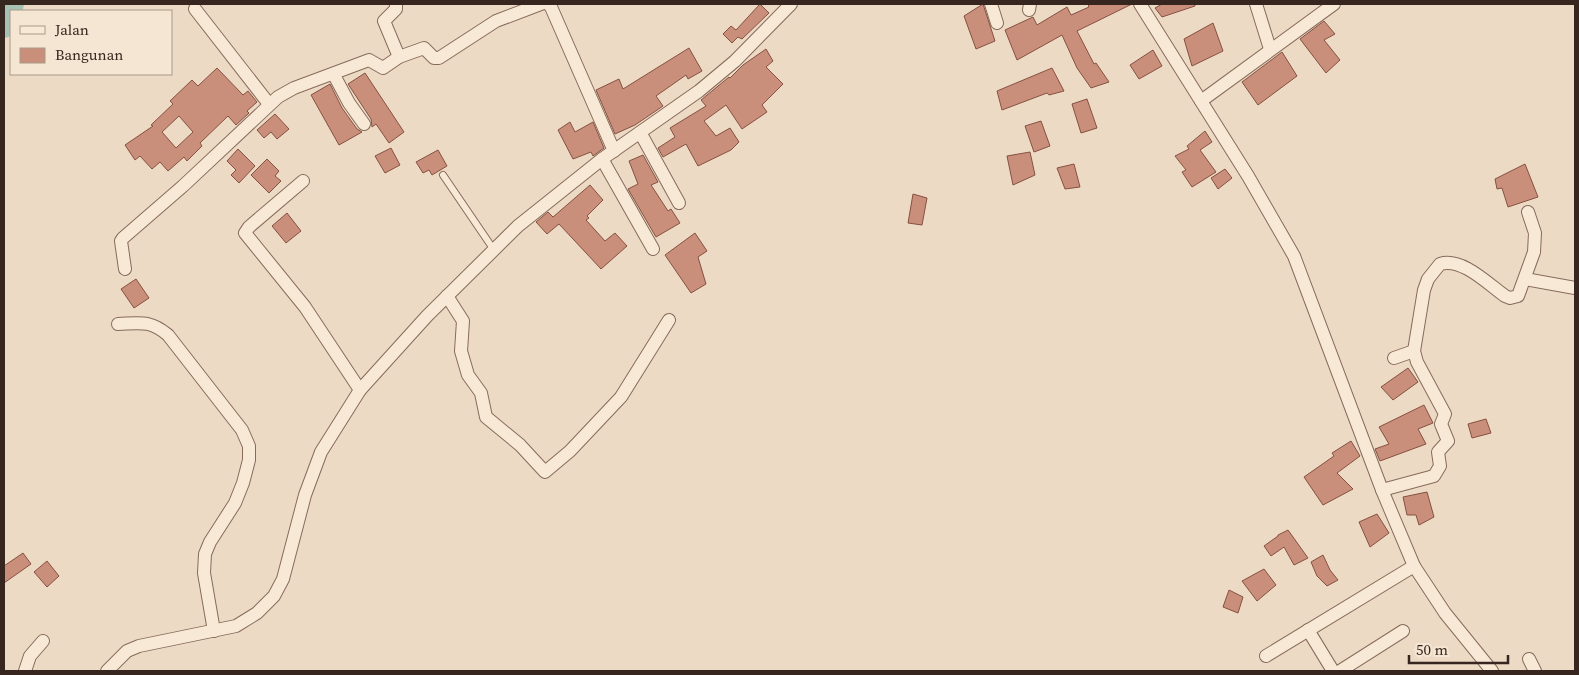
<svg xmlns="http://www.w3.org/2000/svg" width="1579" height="675" viewBox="0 0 1579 675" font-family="'Source Serif 4',serif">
  <rect width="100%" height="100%" fill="#eddac4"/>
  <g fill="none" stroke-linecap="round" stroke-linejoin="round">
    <!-- river -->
    <path stroke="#a6c0b4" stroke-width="24" d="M4,26L12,4"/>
  </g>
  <!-- building -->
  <g fill="#ca8f7b" stroke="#855141" fill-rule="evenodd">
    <path d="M760,4L769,13L742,39L738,37L732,43L723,34L731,26L736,30Z"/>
    <path d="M983,4L995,41L976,49L964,16Z"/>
    <path d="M1088,4H1132L1077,31L1094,64L1096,63L1109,82L1091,88L1077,68L1062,35L1017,60L1005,30L1033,17L1037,25L1067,7L1071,15L1089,7Z"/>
    <path d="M1162,4H1195V6L1162,17L1155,8Z"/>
    <path d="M1324,21L1335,34L1324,40L1340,60L1326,73L1300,39Z"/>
    <path d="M1213,23L1223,51L1192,66L1184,39Z"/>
    <path d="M689,48L702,71L688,79L686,75L656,96L663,106L635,125L615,134L596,90L619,79L623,89Z"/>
    <path d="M766,49L773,61L766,67L783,84L762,105L767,112L742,129L726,105L704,121L716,136L730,128L739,142L731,150L698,166L686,144L663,157L658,148L675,137L670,128L706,106L701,100L729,77L730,78L743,65Z"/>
    <path d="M1153,50L1162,66L1139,79L1130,65Z"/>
    <path d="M1282,52L1297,76L1258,105L1242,82Z"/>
    <path d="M217,68L243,95L248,91L257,102L247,111L249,113L236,125L228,116L200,143L202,146L187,161L184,157L168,171L160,162L152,169L140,156L135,160L125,145L153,126L151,125L173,104L170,101L192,80L198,86ZM179,116L193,132L176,148L162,132Z"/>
    <path d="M1052,68L1064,91L1049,95L1047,93L1002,110L997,91Z"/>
    <path d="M365,73L404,132L389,143L376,124L372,127L371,119L348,84Z"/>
    <path d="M330,84L342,108L357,129L362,132L339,145L311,95Z"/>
    <path d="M1087,99L1097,128L1081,133L1072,104Z"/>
    <path d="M275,114L289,129L277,139L271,132L264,138L257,130Z"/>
    <path d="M1041,121L1050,146L1034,152L1025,126Z"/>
    <path d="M570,122L575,132L593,122L604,148L593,156L591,152L573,159L558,130Z"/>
    <path d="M1205,131L1212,142L1200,150L1216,172L1192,187L1182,172L1186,170L1175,156L1189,149L1187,146Z"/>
    <path d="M391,148L400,165L385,173L375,156Z"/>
    <path d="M238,149L255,166L239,183L231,175L236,170L227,161Z"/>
    <path d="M438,150L447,166L432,175L429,170L423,173L416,162Z"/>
    <path d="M1030,152L1035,175L1013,185L1007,156Z"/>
    <path d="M643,155L658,182L651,185L668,211L671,209L680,223L656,237L628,189L638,184L629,161Z"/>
    <path d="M267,159L279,171L275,176L281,181L269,193L251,175Z"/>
    <path d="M1074,164L1080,187L1065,189L1057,168Z"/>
    <path d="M1525,164L1538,197L1508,207L1502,188L1497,189L1495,179Z"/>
    <path d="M1225,169L1232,178L1218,189L1211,178Z"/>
    <path d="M590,185L603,200L587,216L589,218L586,220L605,241L615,233L627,246L601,269L559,224L547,234L536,222L548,212L553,217Z"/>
    <path d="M913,194L927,198L922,225L908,223Z"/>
    <path d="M287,213L301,231L286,243L272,226Z"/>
    <path d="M695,233L707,251L698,257L706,284L691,293L665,255Z"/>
    <path d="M136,279L149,298L134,308L121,289Z"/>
    <path d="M1408,368L1418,382L1393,400L1381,387Z"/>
    <path d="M1424,405L1433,423L1418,429L1426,444L1380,461L1375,449L1389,444L1379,427Z"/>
    <path d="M1486,419L1491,433L1472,438L1468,424Z"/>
    <path d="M1351,441L1360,456L1337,473L1353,489L1323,505L1304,477L1334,456L1332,453Z"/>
    <path d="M1427,492L1434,517L1419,525L1416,515H1407L1403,497Z"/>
    <path d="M1377,514L1389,533L1370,547L1359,522Z"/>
    <path d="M1288,530L1308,558L1294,565L1284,547L1271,556L1264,546L1278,536V535Z"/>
    <path d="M23,553L31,564L4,583V566Z"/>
    <path d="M1323,555L1330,570L1338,580L1327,586L1317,576L1311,562Z"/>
    <path d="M47,561L59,576L47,587L34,572Z"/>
    <path d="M1264,569L1276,585L1257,601L1242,581Z"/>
    <path d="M1229,590L1243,597L1238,613L1223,607Z"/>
  </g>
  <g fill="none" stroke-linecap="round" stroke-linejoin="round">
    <defs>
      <path id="lane" d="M443,175L494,250"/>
      <g id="street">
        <path d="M396,4V9L384,21L399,57"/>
        <path d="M548,4L551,7L614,151"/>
        <path d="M991,4L997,23"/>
        <path d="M1140,4L1248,176L1294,256L1382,490L1414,566L1445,613L1492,671"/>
        <path d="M1256,4L1270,49"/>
        <path d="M195,9L269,104"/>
        <path d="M1029,10L1030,4"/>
        <path d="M334,75L349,103L364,124"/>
        <path d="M1201,101L1334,4"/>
        <path d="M641,134L679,203"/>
        <path d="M602,159L653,249"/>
        <path d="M303,181L249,227L245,233L305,307L360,390"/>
        <path d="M125,269L121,241L123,238L183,186L278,97L294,88L369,60L383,68L399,57L424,48L434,58H439L496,21L541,4"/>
        <path d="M1525,279L1575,288"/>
        <path d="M447,296L463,321L461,351L468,375L481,393L486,417L520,445L545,472L570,451L621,397L669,320"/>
        <path d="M118,324C141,323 150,320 168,335L242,430L249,446V460L243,483L235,503L210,542L205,554L204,573L214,631"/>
        <path d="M1394,358L1414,351"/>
        <path d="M1382,490L1434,476L1440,466L1438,452L1448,441L1441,424L1445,414L1417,362L1414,351L1424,290L1428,279L1440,264C1462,257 1488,284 1505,296L1510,298L1518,296L1534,252L1535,233L1528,212"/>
        <path d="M1308,630L1333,671"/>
        <path d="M1266,656L1414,566"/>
        <path d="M1529,659L1535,671"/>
        <path d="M25,671L30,656L43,641"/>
        <path d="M107,671L127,651L139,646L236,626L257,613L274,596L283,579L305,495L321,452L360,390L427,316L518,226L602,159L699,91L735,61L791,4"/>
        <path d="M1340,671L1403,631"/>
      </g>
    </defs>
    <!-- lane casing -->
    <use href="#lane" stroke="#876b5b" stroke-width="8"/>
    <!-- street casing -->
    <use href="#street" stroke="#876b5b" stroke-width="14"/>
    <!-- lane -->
    <use href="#lane" stroke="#f8e9d7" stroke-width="6"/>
    <!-- street -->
    <use href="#street" stroke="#f8e9d7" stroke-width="12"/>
  </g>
  <!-- border -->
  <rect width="1579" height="675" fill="none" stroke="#37261f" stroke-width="10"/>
  <!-- legend -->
  <rect x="10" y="10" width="162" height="65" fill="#f4e6d3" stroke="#a8998b"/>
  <rect x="20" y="26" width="25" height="8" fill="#f8e9d7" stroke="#a8998b"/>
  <text x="55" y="35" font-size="15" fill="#37261f">Jalan</text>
  <rect x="20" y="48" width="25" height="15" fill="#ca8f7b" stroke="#a8998b"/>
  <text x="55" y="60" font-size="15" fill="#37261f">Bangunan</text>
  <!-- scale -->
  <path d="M1409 655v8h99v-8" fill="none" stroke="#37261f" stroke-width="2.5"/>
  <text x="1416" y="655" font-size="15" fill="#37261f" stroke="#f4e6d3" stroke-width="4" paint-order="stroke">50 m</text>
</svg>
